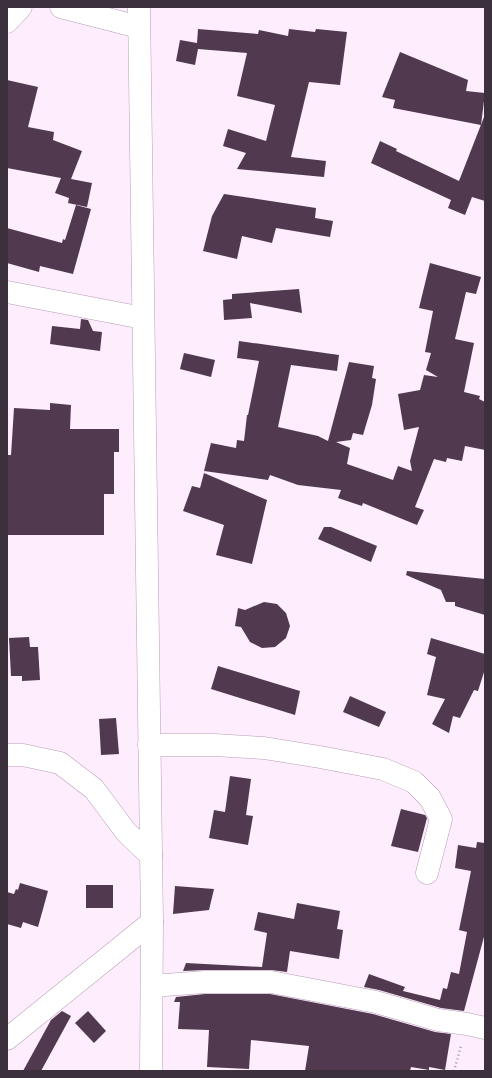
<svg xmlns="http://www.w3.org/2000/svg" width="492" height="1078" viewBox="0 0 492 1078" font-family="'Fira Sans Condensed',sans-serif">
  <rect width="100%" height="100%" fill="#feedfd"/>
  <!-- building -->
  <g fill="#513a50">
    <path d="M198,29L258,34L259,30L288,36L289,29L315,32L316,29L347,32L340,85L309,82L291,157L326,161L324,177L237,169L246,153L223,146L228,129L266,141L275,105L237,96L247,53L198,49L195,65L176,61L180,40L197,43Z"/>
    <path d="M400,52L468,80L466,91L485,93L481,125L393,108L395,100L382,97Z"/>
    <path d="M7,80L38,87L28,127L54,132L53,140L82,151L71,179L92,183L87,207L68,203L69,198L55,193L61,178L7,168Z"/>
    <path d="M484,117H485V201L472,197L465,215L448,208L451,200L371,163L380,141L397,149L396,151L459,181Z"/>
    <path d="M224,194L316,208L315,218L333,221L330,237L276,228L272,243L242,236L237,259L203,251L212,216Z"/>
    <path d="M76,205L91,209L73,274L40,266L39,272L7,263V228L62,243L63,239L65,240Z"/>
    <path d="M430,263L481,277L476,294L466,292L455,339L474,343L464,392L480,396L479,399L485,402V450L465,446L462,461L447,458L446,462L434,459L415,507L424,510L417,525L363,503L362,506L338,498L341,490L298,485L270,475L268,480L204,471L211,443L236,448L237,440L244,441L247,415H248L259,361L237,358L239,341L339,355L337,371L291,365L278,427L318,436L328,441L349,362L374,366L372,378L376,379L372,405L363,435L353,433L351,440L336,442L350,448L347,464L393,480L398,466L412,471L410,461L419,427L404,430L398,394L420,390L424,375L438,377L426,370L431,353L425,352L433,311L419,308Z"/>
    <path d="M299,289L302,313L250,303L252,318L224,320L223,300L232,299V294Z"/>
    <path d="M81,319L88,320L93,331L102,332L100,351L50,344L52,326L80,329Z"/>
    <path d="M184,353L215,360L211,377L180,369Z"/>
    <path d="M50,403L71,405L70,429H119V452H114V494H104V535H7V455H11L14,408L50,410Z"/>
    <path d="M204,473L267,500L252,564L216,555L224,525L183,511L192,486L200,488Z"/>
    <path d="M324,527H331L377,546L371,562L318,539Z"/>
    <path d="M407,571L485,579V615L455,606V602H446L441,590L406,575Z"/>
    <path d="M264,602L277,604L286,613L290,626L286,638L275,647L262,648L250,642L241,627L235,626L238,608L245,610Z"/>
    <path d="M29,637L30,647H38L40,680L22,681V676H11L9,638Z"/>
    <path d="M431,638L485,654V669L478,691L474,690L460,718L453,716L449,733L432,724L445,699L427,695L436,657L427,654Z"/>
    <path d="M218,666L300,691L295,715L211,689Z"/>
    <path d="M350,696L386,712L379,727L343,712Z"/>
    <path d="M116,718L119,754L101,755L99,719Z"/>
    <path d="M230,776L251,779L246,815L253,816L248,845L209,838L214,810L225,812Z"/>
    <path d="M401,809L425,815L427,818L418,852L391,846Z"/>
    <path d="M477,842L485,843V933L464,1011L441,1008L379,990L364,987L369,974L405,987L403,991L440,1000L443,988L447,989L451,972L459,974L467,932L459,930L471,871L455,868L458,845L476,848Z"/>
    <path d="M20,883L48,891L38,927L23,922L21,928L7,924V892L14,894L16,889L18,890Z"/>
    <rect x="86" y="885" width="27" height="23"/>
    <path d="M175,886L214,889L209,910L173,914Z"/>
    <path d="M297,903L340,911L337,929L343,930L339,959L290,951L287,972L271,970H205L183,971L186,963L262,967L267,933L254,930L258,912L294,919Z"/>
    <path d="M205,994H270L373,1014L435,1032L451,1034L445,1070L429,1067V1070L411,1067L410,1071H305L309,1046L251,1040L249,1069L207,1067L209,1030L178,1029L180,1002H174L176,997Z"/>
    <path d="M62,1011L71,1016L41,1071H23L51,1020Z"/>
    <path d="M88,1011L106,1031L94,1043L75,1023Z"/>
  </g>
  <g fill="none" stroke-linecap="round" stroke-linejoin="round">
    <defs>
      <g id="street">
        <path d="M61,7L139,27"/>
        <path d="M7,22L21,7"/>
        <path d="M7,292L143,318"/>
        <path d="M149,745H214L264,748L320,757L383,769L414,782L430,798L441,819L427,873"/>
        <path d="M7,755H23L60,763L94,789L126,832L151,856"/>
        <path d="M152,986L205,982H271L376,1002L438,1020L467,1024L485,1028"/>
        <path d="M7,1039L152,922L139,7"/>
        <path d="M151,1071L152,922"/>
      </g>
    </defs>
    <!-- street casing -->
    <use href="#street" stroke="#b79db6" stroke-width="23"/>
    <!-- path -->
    <path stroke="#a697a5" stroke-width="2.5" stroke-dasharray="1 3" stroke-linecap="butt" d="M454,1071L461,1046"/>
    <!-- street -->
    <use href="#street" stroke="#fff" stroke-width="22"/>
  </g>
  <!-- border -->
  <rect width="492" height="1078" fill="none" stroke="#3b303b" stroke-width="16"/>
</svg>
